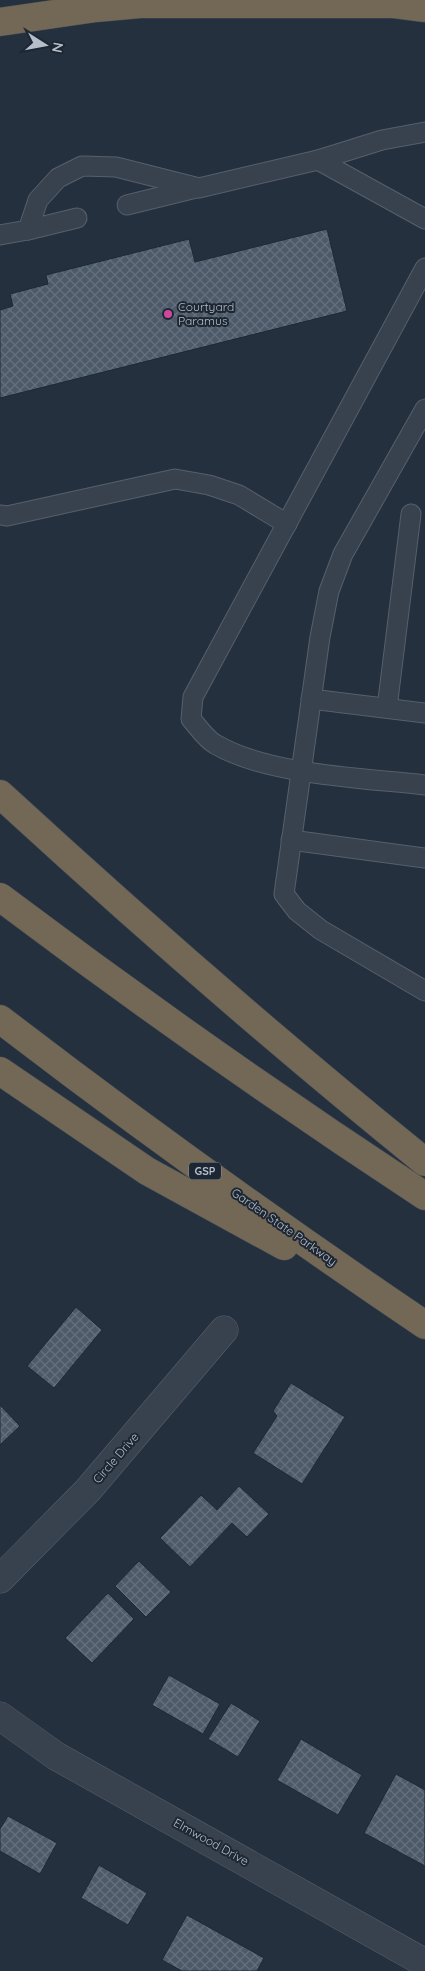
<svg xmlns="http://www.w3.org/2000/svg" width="425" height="1971" viewBox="0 0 425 1971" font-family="Quicksand,sans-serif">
  <defs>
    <pattern id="building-cross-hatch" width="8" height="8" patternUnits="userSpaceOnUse" patternTransform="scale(1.25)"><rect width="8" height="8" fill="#4d5a69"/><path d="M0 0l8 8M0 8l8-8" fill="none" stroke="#64707d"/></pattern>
  </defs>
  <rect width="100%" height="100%" fill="#24303d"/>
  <!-- building -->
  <g fill="url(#building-cross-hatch)" stroke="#1f2935">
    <path d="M327,229L347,311L0,398V310L13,306L10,294L48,284L46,275L189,239L195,262Z"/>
    <path d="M76,1307L102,1330L54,1388L27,1366Z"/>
    <path d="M291,1383L345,1417L302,1484L253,1453L277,1416L273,1411Z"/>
    <path d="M0,1405L20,1426L0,1445Z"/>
    <path d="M239,1486L269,1514L247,1537L232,1523L190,1567L160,1538L201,1495L217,1510Z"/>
    <path d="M139,1561L171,1592L146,1617L115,1586Z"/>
    <path d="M108,1593L134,1619L92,1663L65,1638Z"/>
    <path d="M169,1675L220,1704L203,1734L152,1705Z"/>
    <path d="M231,1703L260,1721L238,1757L208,1739Z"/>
    <path d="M301,1739L362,1775L338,1815L277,1780Z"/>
    <path d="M396,1774L425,1790V1866L364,1833Z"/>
    <path d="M8,1816L57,1843L40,1874L0,1851V1829Z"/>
    <path d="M99,1865L147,1893L128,1925L81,1898Z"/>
    <path d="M187,1915L264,1958L257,1971H182L162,1960Z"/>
  </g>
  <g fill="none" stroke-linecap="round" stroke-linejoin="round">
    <defs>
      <g id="lane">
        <path d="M425,132L382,140L318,160L425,219"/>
        <path d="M127,205L196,188"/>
        <path d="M28,230L77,218"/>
        <path d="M0,235L28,230L38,200L58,178L82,166L116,167L199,188L318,160"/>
        <path d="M425,268L193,697L191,719C198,727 206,739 215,744C267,775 364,778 425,785"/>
        <path d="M425,409L343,554L329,591L320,637L284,894L297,911L321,930L425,991"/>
        <path d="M0,515L7,516L175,479L209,485L239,495L287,524"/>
        <path d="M311,699L425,713"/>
        <path d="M387,708L411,514"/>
        <path d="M291,840L425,858"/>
      </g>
      <g id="street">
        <path d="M0,1579L88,1490L224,1330"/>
        <path d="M0,1716L56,1756L425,1963"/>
      </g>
      <g id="highway">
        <path d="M379,2L425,8"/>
        <path d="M0,22L96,8L140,4H397"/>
        <path d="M0,794C138,921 279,1044 425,1162"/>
        <path d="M0,897C138,1001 280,1101 425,1196"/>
        <path d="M0,1019C138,1125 280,1227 425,1325"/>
        <path d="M0,1071L147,1171L284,1246"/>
      </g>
    </defs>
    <!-- lane casing -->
    <use href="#lane" stroke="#56606c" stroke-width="21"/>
    <!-- street casing -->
    <use href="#street" stroke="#56606c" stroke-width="29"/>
    <!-- highway casing -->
    <use href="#highway" stroke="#434d59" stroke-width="29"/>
    <!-- lane -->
    <use href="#lane" stroke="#38424e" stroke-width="19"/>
    <!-- street -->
    <use href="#street" stroke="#38424e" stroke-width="28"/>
    <!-- highway -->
    <use href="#highway" stroke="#736755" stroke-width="28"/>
  </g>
  <!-- markers -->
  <circle fill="#d1479c" stroke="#1d2733" stroke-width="2" cx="168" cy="314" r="5"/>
  <g text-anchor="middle" stroke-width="4" stroke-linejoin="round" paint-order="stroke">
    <!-- shield labels -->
    <rect fill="#1d2733" stroke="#87909c" stroke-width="1" x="189" y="1162.5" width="32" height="17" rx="4"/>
    <g font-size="11" font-weight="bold" fill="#b4bdc9">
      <text x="205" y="1175">GSP</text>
    </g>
    <!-- poi labels -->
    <g font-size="12" fill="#b4bdc9" stroke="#1d2733" text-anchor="start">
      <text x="178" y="311">Courtyard<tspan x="178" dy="14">Paramus</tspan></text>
    </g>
    <!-- street labels -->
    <g font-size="12" fill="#b4bdc9" stroke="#1d2733">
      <text transform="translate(284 1227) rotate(35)" y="4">Garden State Parkway</text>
      <text transform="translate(116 1458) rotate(-49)" y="4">Circle Drive</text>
      <text transform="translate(211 1842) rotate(29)" y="4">Elmwood Drive</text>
    </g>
  </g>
  <!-- north arrow -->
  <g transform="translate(45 45) rotate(101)" stroke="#1d2733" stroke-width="4" paint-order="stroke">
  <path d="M0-4L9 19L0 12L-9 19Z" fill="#b4bdc9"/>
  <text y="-8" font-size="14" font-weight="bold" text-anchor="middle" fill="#b4bdc9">N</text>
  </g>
</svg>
